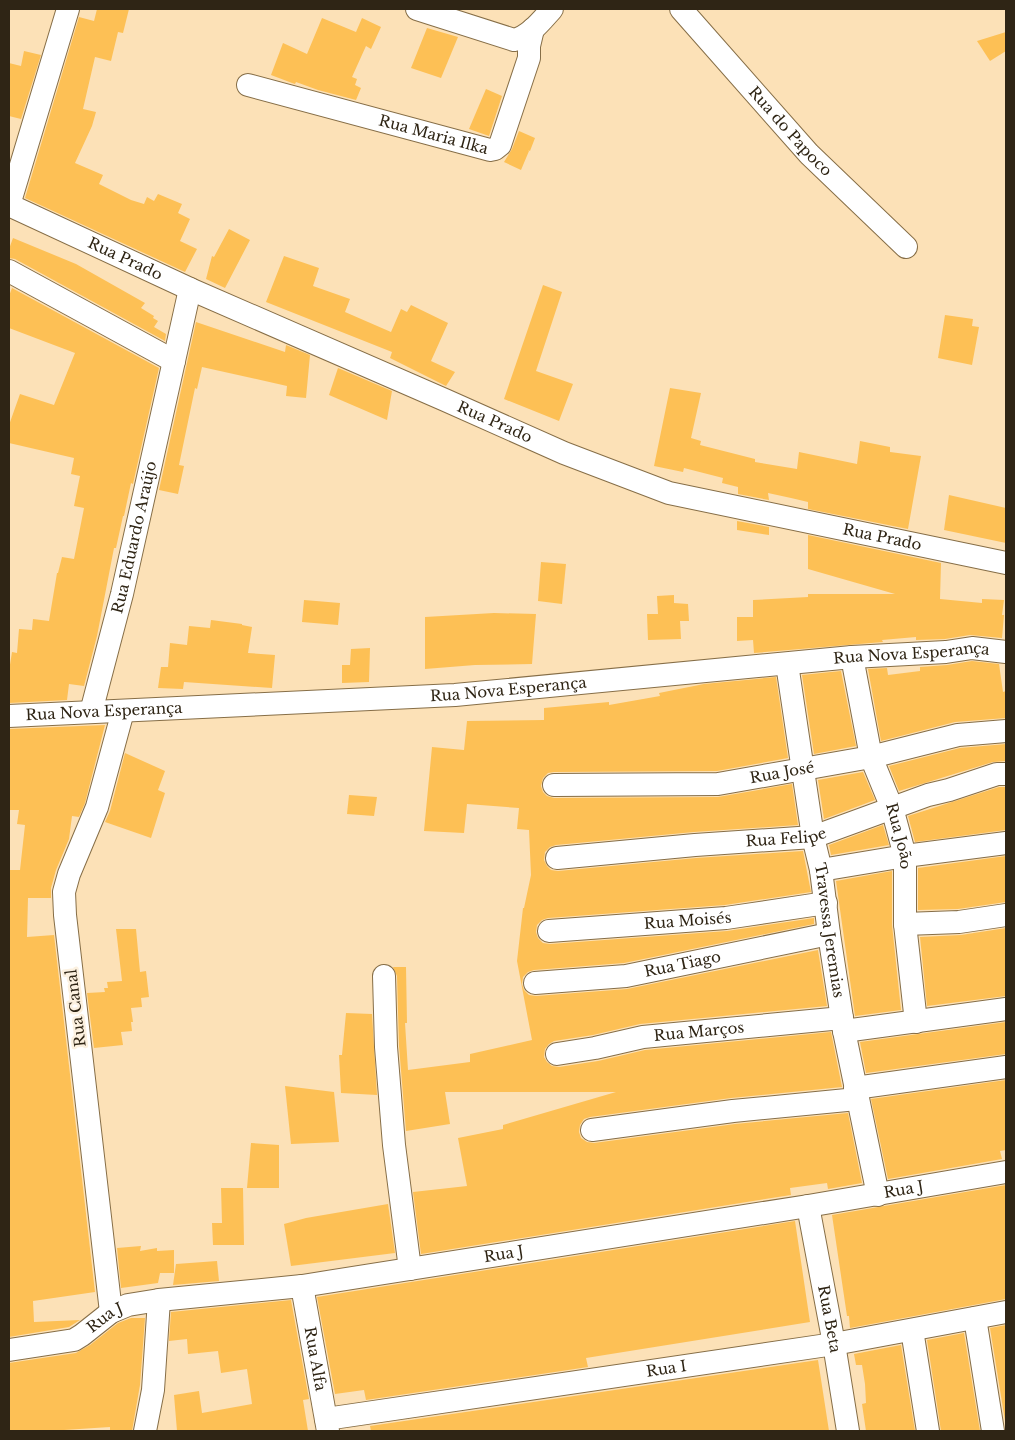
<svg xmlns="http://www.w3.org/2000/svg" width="1015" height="1440" font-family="'Libre Baskerville',serif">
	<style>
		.building { fill: #fdc055 }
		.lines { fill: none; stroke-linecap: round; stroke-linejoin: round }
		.minor-casing { stroke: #866e47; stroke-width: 24 }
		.minor { stroke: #fff; stroke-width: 22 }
		.labels { text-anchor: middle; stroke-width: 5; stroke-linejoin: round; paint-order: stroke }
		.street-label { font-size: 15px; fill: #2f2515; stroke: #fcf1e0 }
	</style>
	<rect width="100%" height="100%" fill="#fce1b7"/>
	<g class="building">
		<path d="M97,9H129L123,33L118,32L111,61L95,57L83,109L96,112L92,126L75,163L103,175L99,184L131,200L144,204L147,197L154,201L158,194L182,204L178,213L190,219L180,241L197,249L185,272L25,198L79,17L94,21Z"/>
		<path d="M322,18L356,32L362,18L381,27L371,49L366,46L352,77L357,79L355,85L361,88L356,100L318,90L296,82L295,84L292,83L271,75L283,43L307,54Z"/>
		<path d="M427,28L458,37L441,78L411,68Z"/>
		<path d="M1006,32V51L990,61L977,41Z"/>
		<path d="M24,51L41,55L21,119L9,116V63L21,66Z"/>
		<path d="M486,89L502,96L489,136L469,129Z"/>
		<path d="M519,131L535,138L530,151L528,150L529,151L521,170L504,162L512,149Z"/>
		<path d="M229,229L250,240L225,288L206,279L212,256L214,257Z"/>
		<path d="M13,238L76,264L145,303L141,308L154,316L153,318L158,321L154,327L166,334L165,341L15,259L9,258V249Z"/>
		<path d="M284,256L319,268L313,286L350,299L345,312L391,332L401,309L407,312L411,305L448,323L431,361L455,372L446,386L390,358L392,352L266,302Z"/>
		<path d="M543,285L562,292L536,371L573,384L559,421L504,399Z"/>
		<path d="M12,288L159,368L133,484L131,483L124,516H123L116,548H114L97,636L84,686L69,684L67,700L9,703V671L12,652L17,653L19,629L32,630L33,619L49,621L57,573H58L62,557L74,559L84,508L74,506L80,476L71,474L74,458L9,443V425L20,394L54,405L75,353L9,328V296Z"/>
		<path d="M945,315L973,319L972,326L979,327L972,365L938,358Z"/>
		<path d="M196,322L285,352L286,345L310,355L306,398L286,396L287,386L202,367L197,389L195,388L179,465L184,466L178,494L159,490Z"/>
		<path d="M338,368L392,391L387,420L329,395Z"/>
		<path d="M670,388L701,393L691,438L701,441L700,445L755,459V462L797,469L799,452L857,464L860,441L890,447V452L921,456L908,529L808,509V502L791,498L768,493L769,500L738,494V487L722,483L723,478L684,468L683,472L654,466Z"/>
		<path d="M949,495L1006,508V543L944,530Z"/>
		<path d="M737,521L769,527V535L737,530Z"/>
		<path d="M808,535L941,563L940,599L982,603V599L1004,600L1002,615H1004L1002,638L970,635L945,639L916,640V637L882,640L883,642L754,653L753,640L737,641V617H753V600L808,597V594H895L808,569Z"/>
		<path d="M541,562L566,564L562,604L538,601Z"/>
		<path d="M674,595V603L688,604L689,621H680L681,639L648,640L647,614H658L657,596Z"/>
		<path d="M304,600L340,603L338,625L302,622Z"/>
		<path d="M494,613L536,614L532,664L475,665L425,669V617Z"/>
		<path d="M211,620L242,624V625L252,627L248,653L275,655L272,688L184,682L183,689L158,688L161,667H168L170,643L187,645L189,626L210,628Z"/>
		<path d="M370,648L369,682L342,683V665H350L351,649Z"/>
		<path d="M972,661L999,664L1003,692L1006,691V718L955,722L881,741L868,669L887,668L888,675L920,671V667L947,665Z"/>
		<path d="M841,671L856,746L814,754L802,675Z"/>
		<path d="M776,677L788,758L717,771L554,772L548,773L543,778L541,786L543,792L547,796L554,798L718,797L792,784L798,825L694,832L556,845L550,847L545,852L544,860L547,866L551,870L558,871L696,858L803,851L811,892L725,905L548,918L542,920L537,925L536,932L538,938L543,943L550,944L727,931L814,918V924L624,963L534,970L528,972L523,977L522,984L524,990L529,995L536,996L627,989L818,950L827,1006L640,1024L593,1035L554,1041L549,1044L545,1049L544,1057L547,1062L552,1066L559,1067L598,1061L645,1050L831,1032L842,1087L731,1098L590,1117L584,1119L580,1125L579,1132L581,1138L587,1142L594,1143L735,1124L848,1113L862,1183L828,1189L827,1183L790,1188L791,1195L421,1254L413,1192L467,1186L458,1138L503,1129V1125L616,1092H445L450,1124L406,1131L399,1046L397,976L393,967H406L407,1023H405L408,1070L470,1062V1054L532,1040L517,961L523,908H524L531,875L529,830L517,829L519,808L467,804L464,833L424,831L432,747L464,750L467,721L544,720V708L609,702V705L660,696L659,693L704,684Z"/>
		<path d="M105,725L85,803L79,817L72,816L69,839L56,870L51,888V898H28L27,937L54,935L95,1292L33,1301L34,1322L80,1320L69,1327L9,1337V870H20L25,825L17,824L19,810H9V729Z"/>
		<path d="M1006,744V761L993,762L899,791L889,766L960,748Z"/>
		<path d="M125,753L165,771L158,790L165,793L151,838L105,822L110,811Z"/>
		<path d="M863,772L875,800L824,819L818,780Z"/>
		<path d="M999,787H1006V830L915,842L908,816Z"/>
		<path d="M349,795L377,797L374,816L347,814Z"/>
		<path d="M883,825L889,845L831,855L829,845Z"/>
		<path d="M1006,856V902L958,909L918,910V868Z"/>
		<path d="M892,871V925L901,1010L855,1016L836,881Z"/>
		<path d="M1006,928V996L927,1006L920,937L961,935Z"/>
		<path d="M116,929H136L140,972L146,971L149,997L141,998L142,1007L131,1008L133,1022H131L132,1031L121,1032L123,1045L94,1048L87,993L105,992L104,988H108L107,982L122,981Z"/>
		<path d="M346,1013L372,1014L377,1095L341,1093L339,1055H342Z"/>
		<path d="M1006,1022V1054L866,1073L860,1042Z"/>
		<path d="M1006,1080V1150L1000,1151L1002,1159L888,1179L871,1099Z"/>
		<path d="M285,1086L334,1092L339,1142L291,1144Z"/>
		<path d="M251,1143L279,1145V1188H247Z"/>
		<path d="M1006,1185V1299L850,1328L849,1316H847L832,1215Z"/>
		<path d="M221,1188H243L244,1245H213L212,1223H222Z"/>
		<path d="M388,1204L395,1253L291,1266L284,1224L306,1218Z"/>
		<path d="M795,1221L810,1322L586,1358L588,1367L366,1400L364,1390L335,1394L317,1297Z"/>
		<path d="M141,1246L140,1251L157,1248V1251L174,1250V1273H160L158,1283L121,1288L117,1248Z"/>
		<path d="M217,1261L219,1281L173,1285L176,1264Z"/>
		<path d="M291,1300L309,1399L303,1400L308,1431H177L174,1395L199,1391L202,1413L252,1404L247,1369L221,1373L218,1351L188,1354L187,1339L169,1341L171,1312Z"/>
		<path d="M131,1318H145L140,1385L132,1431H110V1427L64,1430V1431H9V1363L76,1353L90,1345L118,1323Z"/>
		<path d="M1006,1325V1427L990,1328Z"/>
		<path d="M964,1333L980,1431H941L927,1340Z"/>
		<path d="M901,1345L915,1431H866L862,1404L866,1403L865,1384L862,1365H856L854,1354Z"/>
		<path d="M818,1360L829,1431H659V1430L646,1431H371L370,1426Z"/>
	</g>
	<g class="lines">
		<g class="minor-casing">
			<g id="minor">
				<path d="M417,9L514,40C530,36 542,20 552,9"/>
				<path id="s1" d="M681,9L809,154L906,247"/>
				<path id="s2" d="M248,85L490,150L495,149L500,145L529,58V46L533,29"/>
				<path id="s3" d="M9,205L190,289L445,400L564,453L669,493L1006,563"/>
				<path d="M9,205L68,9"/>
				<path d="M9,271L174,361"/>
				<path id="s4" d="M852,657L871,757L892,808L905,856V924L916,1022"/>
				<path id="s5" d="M787,664L813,837L821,870L829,934L844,1031L878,1195"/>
				<path id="s6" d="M91,712L122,594L190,289"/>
				<path id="s7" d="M9,716L455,695L852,657L946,652L972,648L1006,652"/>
				<path id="s8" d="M554,785L718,784L871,757L958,735L1006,731"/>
				<path id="s9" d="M557,858L695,845L813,837L928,795L949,790L997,774H1006"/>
				<path d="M821,870L905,856L1006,843"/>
				<path d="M905,924L959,922L1006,915"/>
				<path id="s10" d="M549,931L726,918L826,903"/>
				<path d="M384,976L386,1047L394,1145L410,1269"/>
				<path id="s11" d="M535,983L626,976L829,934"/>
				<path d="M844,1031L1006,1009"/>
				<path id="s12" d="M557,1054L595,1048L643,1037L842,1018"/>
				<path d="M855,1088L1006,1067"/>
				<path d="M592,1130L733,1111L857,1099"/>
				<path id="s13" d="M808,1206L834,1344L848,1431"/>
				<path id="s14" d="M302,1286L328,1431"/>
				<path d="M111,1312L65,915L64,892L69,874L97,807L123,711"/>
				<path d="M975,1318L993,1431"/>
				<path d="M912,1330L928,1431"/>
				<path id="s15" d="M9,1350L74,1340L82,1335L111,1312L128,1305L159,1300L302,1286L808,1206L1006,1172"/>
				<path id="s16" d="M326,1419L834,1344L1006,1312"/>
				<path d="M145,1431L153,1390L159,1300"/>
			</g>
		</g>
		<use href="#minor" class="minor"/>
	</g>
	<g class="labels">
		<g class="street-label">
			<text dy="5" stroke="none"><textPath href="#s1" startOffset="164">Rua do Papoco</textPath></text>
			<text dy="5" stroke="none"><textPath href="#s2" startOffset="192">Rua Maria Ilka</textPath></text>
			<text dy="5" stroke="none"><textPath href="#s3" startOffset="128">Rua Prado</textPath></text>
			<text dy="5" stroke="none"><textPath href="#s3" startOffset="532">Rua Prado</textPath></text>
			<text dy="5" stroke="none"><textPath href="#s6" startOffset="180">Rua Eduardo Araújo</textPath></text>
			<text dy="5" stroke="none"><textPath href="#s3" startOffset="938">Rua Prado</textPath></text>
			<text dy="5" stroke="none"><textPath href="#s7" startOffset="905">Rua Nova Esperança</textPath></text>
			<text dy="5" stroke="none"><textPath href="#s7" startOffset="500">Rua Nova Esperança</textPath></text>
			<text dy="5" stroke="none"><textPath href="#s7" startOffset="95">Rua Nova Esperança</textPath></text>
			<text dy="5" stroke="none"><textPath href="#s8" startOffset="229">Rua José</textPath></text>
			<text dy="5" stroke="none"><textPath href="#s9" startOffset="230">Rua Felipe</textPath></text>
			<text dy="5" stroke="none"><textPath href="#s4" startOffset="186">Rua João</textPath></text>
			<text dy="5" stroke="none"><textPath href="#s10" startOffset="139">Rua Moisés</textPath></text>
			<text dy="5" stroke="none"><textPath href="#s5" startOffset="270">Travessa Jeremias</textPath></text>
			<text dy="5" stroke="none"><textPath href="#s11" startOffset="149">Rua Tiago</textPath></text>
			<text transform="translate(76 1008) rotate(-97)" y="5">Rua Canal</text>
			<text dy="5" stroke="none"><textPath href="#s12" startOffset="144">Rua Marços</textPath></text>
			<text dy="5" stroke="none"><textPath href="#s15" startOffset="915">Rua J</textPath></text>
			<text dy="5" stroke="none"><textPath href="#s15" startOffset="510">Rua J</textPath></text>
			<text dy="5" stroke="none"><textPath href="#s13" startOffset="115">Rua Beta</textPath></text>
			<text dy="5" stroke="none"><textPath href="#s15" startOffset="104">Rua J</textPath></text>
			<text dy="5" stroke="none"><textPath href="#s14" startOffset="74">Rua Alfa</textPath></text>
			<text dy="5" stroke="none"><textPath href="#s16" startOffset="344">Rua I</textPath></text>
		</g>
	</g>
	<rect width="1015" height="1440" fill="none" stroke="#2f2515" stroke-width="20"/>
</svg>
